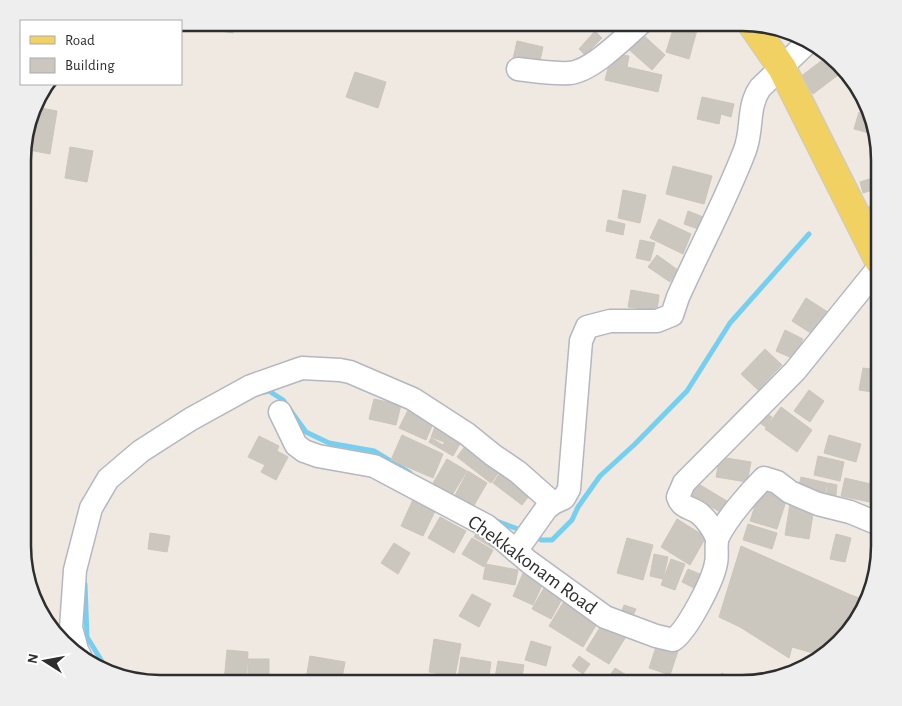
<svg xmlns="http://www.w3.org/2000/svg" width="902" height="706" font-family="'Alegreya Sans',sans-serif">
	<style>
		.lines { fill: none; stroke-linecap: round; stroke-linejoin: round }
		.stream { stroke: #75cff0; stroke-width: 5 }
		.building { fill: #cbc7bf; stroke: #cbc5ba }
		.minor-casing { stroke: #b4b7c1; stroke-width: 25 }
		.major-casing { stroke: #c9c9c9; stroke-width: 30 }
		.minor { stroke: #fff; stroke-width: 22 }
		.major { stroke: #f2d163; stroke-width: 28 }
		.labels { text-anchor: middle; stroke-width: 4; stroke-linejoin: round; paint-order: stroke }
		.street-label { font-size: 20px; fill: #2e2e2e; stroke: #fff }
		.rim { fill: none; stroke: #2e2e2e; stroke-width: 2.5 }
	</style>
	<rect width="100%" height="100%" fill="#efe9e1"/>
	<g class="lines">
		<g class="stream">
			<path d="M264,392L269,391L283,400L306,432L329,443L374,451L410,473"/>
			<path d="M494,520L523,531"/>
			<path d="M533,535L541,540H552L572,520L578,507L600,476L635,444L687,391L730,323L809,234"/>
			<path d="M85,584L87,637L109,673"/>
		</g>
	</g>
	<g class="building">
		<path d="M197,23H234L233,33L196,27Z"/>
		<path d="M444,23H468L466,30Z"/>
		<path d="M675,23L697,30L689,59L666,52Z"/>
		<path d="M595,31L602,38L585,55L579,49Z"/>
		<path d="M640,32L665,55L652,70L626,47Z"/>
		<path d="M517,41L543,47L539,65L513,59Z"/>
		<path d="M612,53L629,56L627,67L662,75L658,92L605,80Z"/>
		<path d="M829,55L842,72L813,94L800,77Z"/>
		<path d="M355,72L386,82L378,108L346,97Z"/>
		<path d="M702,97L734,104L731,117L721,114L719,124L697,119Z"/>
		<path d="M35,107L57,111L50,154L24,149V142Z"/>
		<path d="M859,112L869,115L873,134L854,129Z"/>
		<path d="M70,147L93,151L87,182L65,178Z"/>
		<path d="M673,166L712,176L704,204L666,194Z"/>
		<path d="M879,176V188L863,193L860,182Z"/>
		<path d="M623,190L646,195L640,223L618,218Z"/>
		<path d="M879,200V234L863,211Z"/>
		<path d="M688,211L706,218L701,230L684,224Z"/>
		<path d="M659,219L691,234L683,254L650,238Z"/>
		<path d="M608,220L625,224L623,235L606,231Z"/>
		<path d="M640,240L655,243L650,261L636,258Z"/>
		<path d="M657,255L678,270L670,282L648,267Z"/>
		<path d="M631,290L659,295L657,311L628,307Z"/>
		<path d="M806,298L834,316L820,339L792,321Z"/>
		<path d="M785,330L803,339L794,359L776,351Z"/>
		<path d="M765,349L782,365L758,390L741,374Z"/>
		<path d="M879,367V393L859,390L863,368L879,370Z"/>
		<path d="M809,390L824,401L810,422L794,411Z"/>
		<path d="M374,399L401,405L396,425L369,419Z"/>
		<path d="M781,407L812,430L797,452L765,429Z"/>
		<path d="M409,408L435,419L426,440L399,428Z"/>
		<path d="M764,412L772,417L766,427L758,422Z"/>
		<path d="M438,420L451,426L444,442L431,437Z"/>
		<path d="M452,428L465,435L453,456L429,442L431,438L443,445Z"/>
		<path d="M402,435L443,454L433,478L391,460Z"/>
		<path d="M829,435L861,444L856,462L824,453Z"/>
		<path d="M259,436L279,446L277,451L288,457L276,480L261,472L265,465L248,457Z"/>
		<path d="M471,438L505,464L491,483L457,457Z"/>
		<path d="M873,454L879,455V469L871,468Z"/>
		<path d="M818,456L844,462L840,481L814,475Z"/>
		<path d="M720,457L751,462L747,482L716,477Z"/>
		<path d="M447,459L467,471L452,495L433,483Z"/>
		<path d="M503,469L532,492L522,505L493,483Z"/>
		<path d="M872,470L879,471V484L870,483Z"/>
		<path d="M468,471L487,483L473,507L454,497Z"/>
		<path d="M801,477L827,483L824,497L798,491Z"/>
		<path d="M845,478L879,486V504L841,496Z"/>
		<path d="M692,480L732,504L725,515L685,491Z"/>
		<path d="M828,483L837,485L835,503L825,502Z"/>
		<path d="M761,487L788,495L777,529L750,521Z"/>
		<path d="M415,495L438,505L423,536L401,526Z"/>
		<path d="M790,504L814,508L809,539L785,535Z"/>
		<path d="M440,517L466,531L454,553L428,538Z"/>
		<path d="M677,519L706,537L690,565L661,547Z"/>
		<path d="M748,524L777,533L772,549L743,540Z"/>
		<path d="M478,530L497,542L493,548L474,537Z"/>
		<path d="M150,533L170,536L167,552L148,549Z"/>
		<path d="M836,534L851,538L845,562L830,559Z"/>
		<path d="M472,538L493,550L484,567L462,554Z"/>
		<path d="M627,538L653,545L643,580L617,573Z"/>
		<path d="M394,543L410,553L398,574L381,563Z"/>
		<path d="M741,546L851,595L868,601L845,637L820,655L792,647L789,658L740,627L719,617Z"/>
		<path d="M654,554L668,557L663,579L650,576Z"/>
		<path d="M671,559L685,564L675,590L661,585Z"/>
		<path d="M486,564L518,570L515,585L483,579Z"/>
		<path d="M688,569L707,577L700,591L682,582Z"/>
		<path d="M524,571L544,581L533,605L513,596Z"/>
		<path d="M544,588L562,599L551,619L532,609Z"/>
		<path d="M472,594L491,604L479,627L459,616Z"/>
		<path d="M567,596L601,617L583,647L549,626Z"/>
		<path d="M624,605L636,609L632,618L621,614Z"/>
		<path d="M604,621L627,635L609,664L586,650Z"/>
		<path d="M434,639L461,644L455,676L429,672Z"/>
		<path d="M531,641L551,647L546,666L525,660Z"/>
		<path d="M657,644L678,651L670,675L649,668Z"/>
		<path d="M227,650L248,652L246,683L224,682Z"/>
		<path d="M310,656L345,662L341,683L306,679Z"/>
		<path d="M579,656L590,664L583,674L572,666Z"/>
		<path d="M461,657L491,662L488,683L458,679Z"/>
		<rect x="248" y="659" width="21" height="24"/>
		<path d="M498,661L524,665L521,683H494Z"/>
		<path d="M785,666L798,670L795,673L781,676Z"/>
		<path d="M615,668L639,683H605Z"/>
		<path d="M722,673L736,683H714Z"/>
	</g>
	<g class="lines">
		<g class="minor-casing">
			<g id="minor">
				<path d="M518,69C534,71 552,74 569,73C591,72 624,38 641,23"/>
				<path d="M280,412L296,445L304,451L318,456L374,466L487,526L529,562L605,617L656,636L673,640C687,631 713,581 716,563C718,555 715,544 718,537C727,518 749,493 764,478L777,482L790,492L818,504L850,512L879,524"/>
				<path d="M553,503L564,498L569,489L581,341L587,327L610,321H657L672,315L678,297C700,248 726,200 745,150C753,129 747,107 760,88L808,42"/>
				<path d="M717,538C713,529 708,521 700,514C692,507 682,509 678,497L684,483L795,371L879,267"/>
				<path d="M80,656L77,650L71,628L75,570L91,508L108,479L141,451L191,419L251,386L302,368L340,370L350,372L413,399L467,434L493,455L518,472L553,503L546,509L516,551"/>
			</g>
		</g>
		<g class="major-casing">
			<path id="major" d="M751,23L782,68L879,261"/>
		</g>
		<use href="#minor" class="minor"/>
		<use href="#major" class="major"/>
	</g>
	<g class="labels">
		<g class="street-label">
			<text transform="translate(533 564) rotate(36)" y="7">Chekkakonam Road</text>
		</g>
	</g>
	<path d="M0 0H902V706H0ZM160 31H742A129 129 0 0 1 871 160V546A129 129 0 0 1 742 675H160A129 129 0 0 1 31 546V160A129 129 0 0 1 160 31Z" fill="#eee" fill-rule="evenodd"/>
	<path class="rim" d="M160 31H742A129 129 0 0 1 871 160V546A129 129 0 0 1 742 675H160A129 129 0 0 1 31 546V160A129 129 0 0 1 160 31Z"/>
	<rect x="20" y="20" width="162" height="65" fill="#ffffff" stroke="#ababab"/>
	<rect x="30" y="36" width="25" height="8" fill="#f2d163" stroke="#ababab"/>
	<text x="65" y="45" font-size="15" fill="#2e2e2e">Road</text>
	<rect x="30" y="58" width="25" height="15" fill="#cbc7bf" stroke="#ababab"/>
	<text x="65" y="70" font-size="15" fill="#2e2e2e">Building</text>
	<g transform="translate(45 661) rotate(281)" stroke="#ffffff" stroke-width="4" paint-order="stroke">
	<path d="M0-4L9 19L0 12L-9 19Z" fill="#2e2e2e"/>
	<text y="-8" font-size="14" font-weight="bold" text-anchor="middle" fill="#2e2e2e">N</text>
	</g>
</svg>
